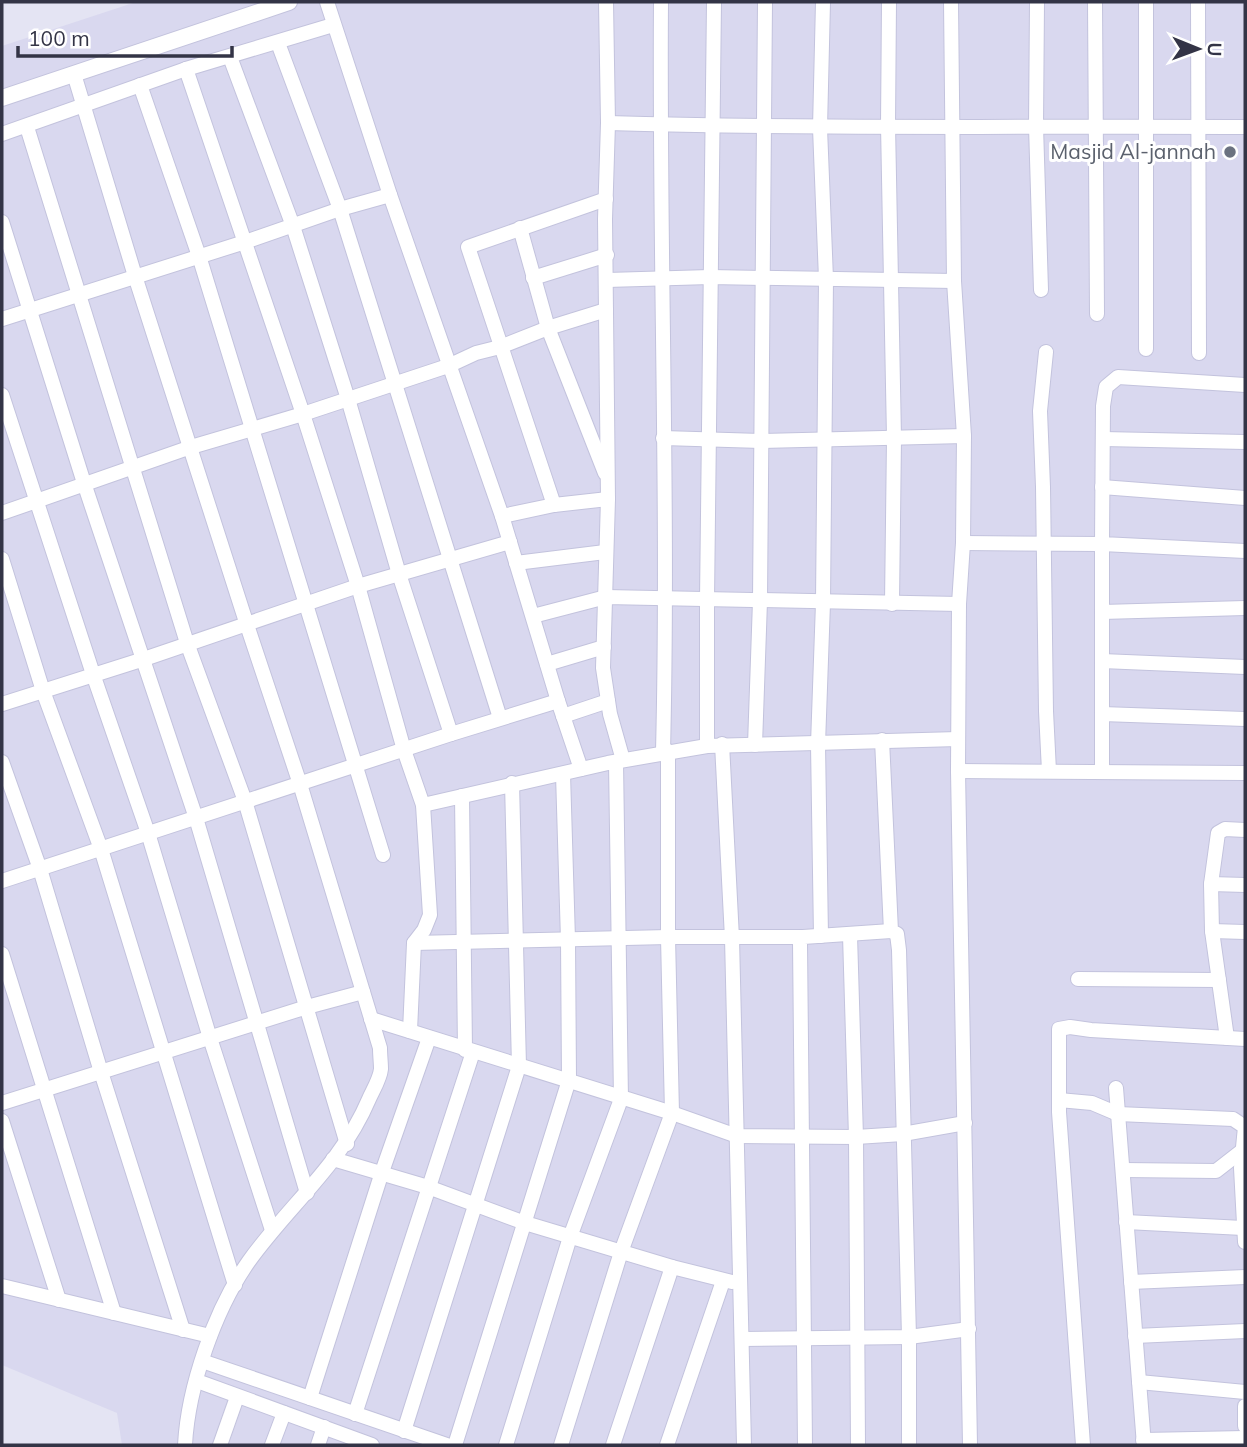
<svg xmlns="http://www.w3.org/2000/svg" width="1247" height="1447" font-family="Mulish,sans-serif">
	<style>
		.residential { fill: #d9d8ef }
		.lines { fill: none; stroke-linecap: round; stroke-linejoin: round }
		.minor-casing { stroke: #c3c3dd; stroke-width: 16 }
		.tertiary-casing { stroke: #c3c3dd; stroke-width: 18 }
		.minor { stroke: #fff; stroke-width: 14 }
		.tertiary { stroke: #fff; stroke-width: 16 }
		.worship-dot { fill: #6b7280; stroke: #fff; stroke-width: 2.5 }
		.labels { text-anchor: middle; stroke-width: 6; stroke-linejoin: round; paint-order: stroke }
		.worship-label { font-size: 21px; fill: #5b616d; stroke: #fff; text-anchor: end }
	</style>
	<rect width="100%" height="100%" fill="#e4e4f3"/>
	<path class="residential" d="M136,2H1245V1445H122L117,1413L2,1365V46Z"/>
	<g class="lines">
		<g class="minor-casing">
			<g id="minor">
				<path d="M327,2L390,195L502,516L558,701L581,769"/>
				<path d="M606,2L608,123L605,219L608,499L603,668L610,714L623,760"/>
				<path d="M661,2C659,252 669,502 663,752"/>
				<path d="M889,2L888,125L894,438L892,604"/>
				<path d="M951,2L954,281L964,436L963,543L959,604L958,771L970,1445"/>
				<path d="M1037,2L1036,126L1041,290"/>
				<path d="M1095,2L1097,314"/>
				<path d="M1146,2V349"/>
				<path d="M1198,2L1199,353"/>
				<path d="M278,43L340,209L500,718"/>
				<path d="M230,57L293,226L348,399L399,574L451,734"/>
				<path d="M186,69L303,414L358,586L404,750L423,805L430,915L424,930L414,943L410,1031"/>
				<path d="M74,74L135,276L247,625L300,784L380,1048C380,1055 381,1063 381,1069C380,1079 373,1090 369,1099C341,1165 290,1204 249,1261C215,1309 188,1387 185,1445"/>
				<path d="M140,85L199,256L383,855"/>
				<path d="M608,123C821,129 1033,126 1245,127"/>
				<path d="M27,127L187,643L245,801L347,1144"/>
				<path d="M2,134L186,69L333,25"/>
				<path d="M2,222L84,483L196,818L307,1193"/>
				<path d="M520,228L548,328L605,473"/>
				<path d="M533,278L607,255"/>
				<path d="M607,280L710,277L954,281"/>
				<path d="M2,319L245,242L340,209L390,195"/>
				<path d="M1046,352L1040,411L1043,487L1046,711L1049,771"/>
				<path d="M1245,385L1118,377L1106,387L1103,406L1102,544L1245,551"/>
				<path d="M2,395L93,674L148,833L210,1038L272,1230"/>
				<path d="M663,438L761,441L964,436"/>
				<path d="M1103,439L1245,442"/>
				<path d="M1102,487L1245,498"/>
				<path d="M554,505L468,247L606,199"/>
				<path d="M2,513L191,447L303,414L448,366L476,353L500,347L548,328L606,310"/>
				<path d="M502,516L554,505L608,499"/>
				<path d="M963,543L1102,544V772"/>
				<path d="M2,559L43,691L101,849L235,1285"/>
				<path d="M516,563L605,552"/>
				<path d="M1102,612L1245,608"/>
				<path d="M533,616L606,597L959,604"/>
				<path d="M1102,661L1245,667"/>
				<path d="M547,664L604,647"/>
				<path d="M2,704L144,659L358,586L510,542"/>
				<path d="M1102,714L1245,719"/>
				<path d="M563,716L608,701"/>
				<path d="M882,740L891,931L897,934L899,950L909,1337V1445"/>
				<path d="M722,744L732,938L744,1445"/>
				<path d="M755,745L760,601L765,2"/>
				<path d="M707,746V600L714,2"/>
				<path d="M2,762L40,869L101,1072L183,1330"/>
				<path d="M958,771L1245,773"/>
				<path d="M462,796L465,1050"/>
				<path d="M423,805L608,763L707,746L958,739"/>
				<path d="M2,881L451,734L558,701"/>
				<path d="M1211,884L1245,885"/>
				<path d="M1212,931L1245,932"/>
				<path d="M850,935L856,1137L858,1445"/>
				<path d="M821,936L818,744L823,603L826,279L820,128L823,2"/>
				<path d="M414,943L668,937H803"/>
				<path d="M2,954L114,1313"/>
				<path d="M1078,979L1219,980"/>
				<path d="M371,1019L672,1113L737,1136L856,1137L903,1134L965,1123"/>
				<path d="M1227,1038L1212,931L1211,884L1218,833L1225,829L1245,830"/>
				<path d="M1116,1088L1144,1445"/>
				<path d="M1059,1100L1092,1103L1118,1114L1233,1119L1245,1127L1241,1168L1245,1242"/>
				<path d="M2,1103L307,1007L363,992"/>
				<path d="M2,1121L59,1300"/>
				<path d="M333,1159L428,1187L525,1223L672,1267L613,1445"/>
				<path d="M1123,1170L1216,1171L1243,1150"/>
				<path d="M1126,1222L1243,1228"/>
				<path d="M672,1267L732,1282"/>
				<path d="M1131,1282L1245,1277"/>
				<path d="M2,1286L210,1336"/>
				<path d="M1135,1336L1245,1331"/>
				<path d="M742,1339L909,1337L969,1329"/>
				<path d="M202,1361L447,1445"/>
				<path d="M197,1381L372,1445"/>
				<path d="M1139,1382L1245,1392"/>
				<path d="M310,1398L382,1172L429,1038"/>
				<path d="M1245,1406V1426"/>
				<path d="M355,1414L473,1052"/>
				<path d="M404,1431L519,1066L512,783"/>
				<path d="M1143,1440L1245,1438"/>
				<path d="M220,1445L237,1397"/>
				<path d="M272,1445L284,1413"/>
				<path d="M318,1445L324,1427"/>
				<path d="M455,1445L569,1080L568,940L563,774"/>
				<path d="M506,1445L570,1237L621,1099L616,762"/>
				<path d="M561,1445L621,1252L672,1113L668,937V751"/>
				<path d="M667,1445L723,1281"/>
				<path d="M805,1445L800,942L803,937L891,931"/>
				<path d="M1083,1445L1059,1112V1029L1070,1027L1091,1030L1245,1039"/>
			</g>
		</g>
		<g class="tertiary-casing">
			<path id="tertiary" d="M2,98L289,2"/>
		</g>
		<use href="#minor" class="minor"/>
		<use href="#tertiary" class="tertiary"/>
	</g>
	<circle class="worship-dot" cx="1230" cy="152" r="7"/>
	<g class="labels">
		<g class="worship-label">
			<text x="1216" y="159">Masjid Al-jannah</text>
		</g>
	</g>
	<rect width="1247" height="1447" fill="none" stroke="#333446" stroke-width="7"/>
	<g transform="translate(1198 49) rotate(91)" stroke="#ffffff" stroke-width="5" paint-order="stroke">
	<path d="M0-5L12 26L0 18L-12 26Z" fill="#333446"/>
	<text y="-10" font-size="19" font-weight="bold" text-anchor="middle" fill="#333446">U</text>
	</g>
	<path d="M18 46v10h214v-10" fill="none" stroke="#333446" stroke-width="3.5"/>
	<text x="28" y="46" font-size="21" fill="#333446" stroke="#ffffff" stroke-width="5" paint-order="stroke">100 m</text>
</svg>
